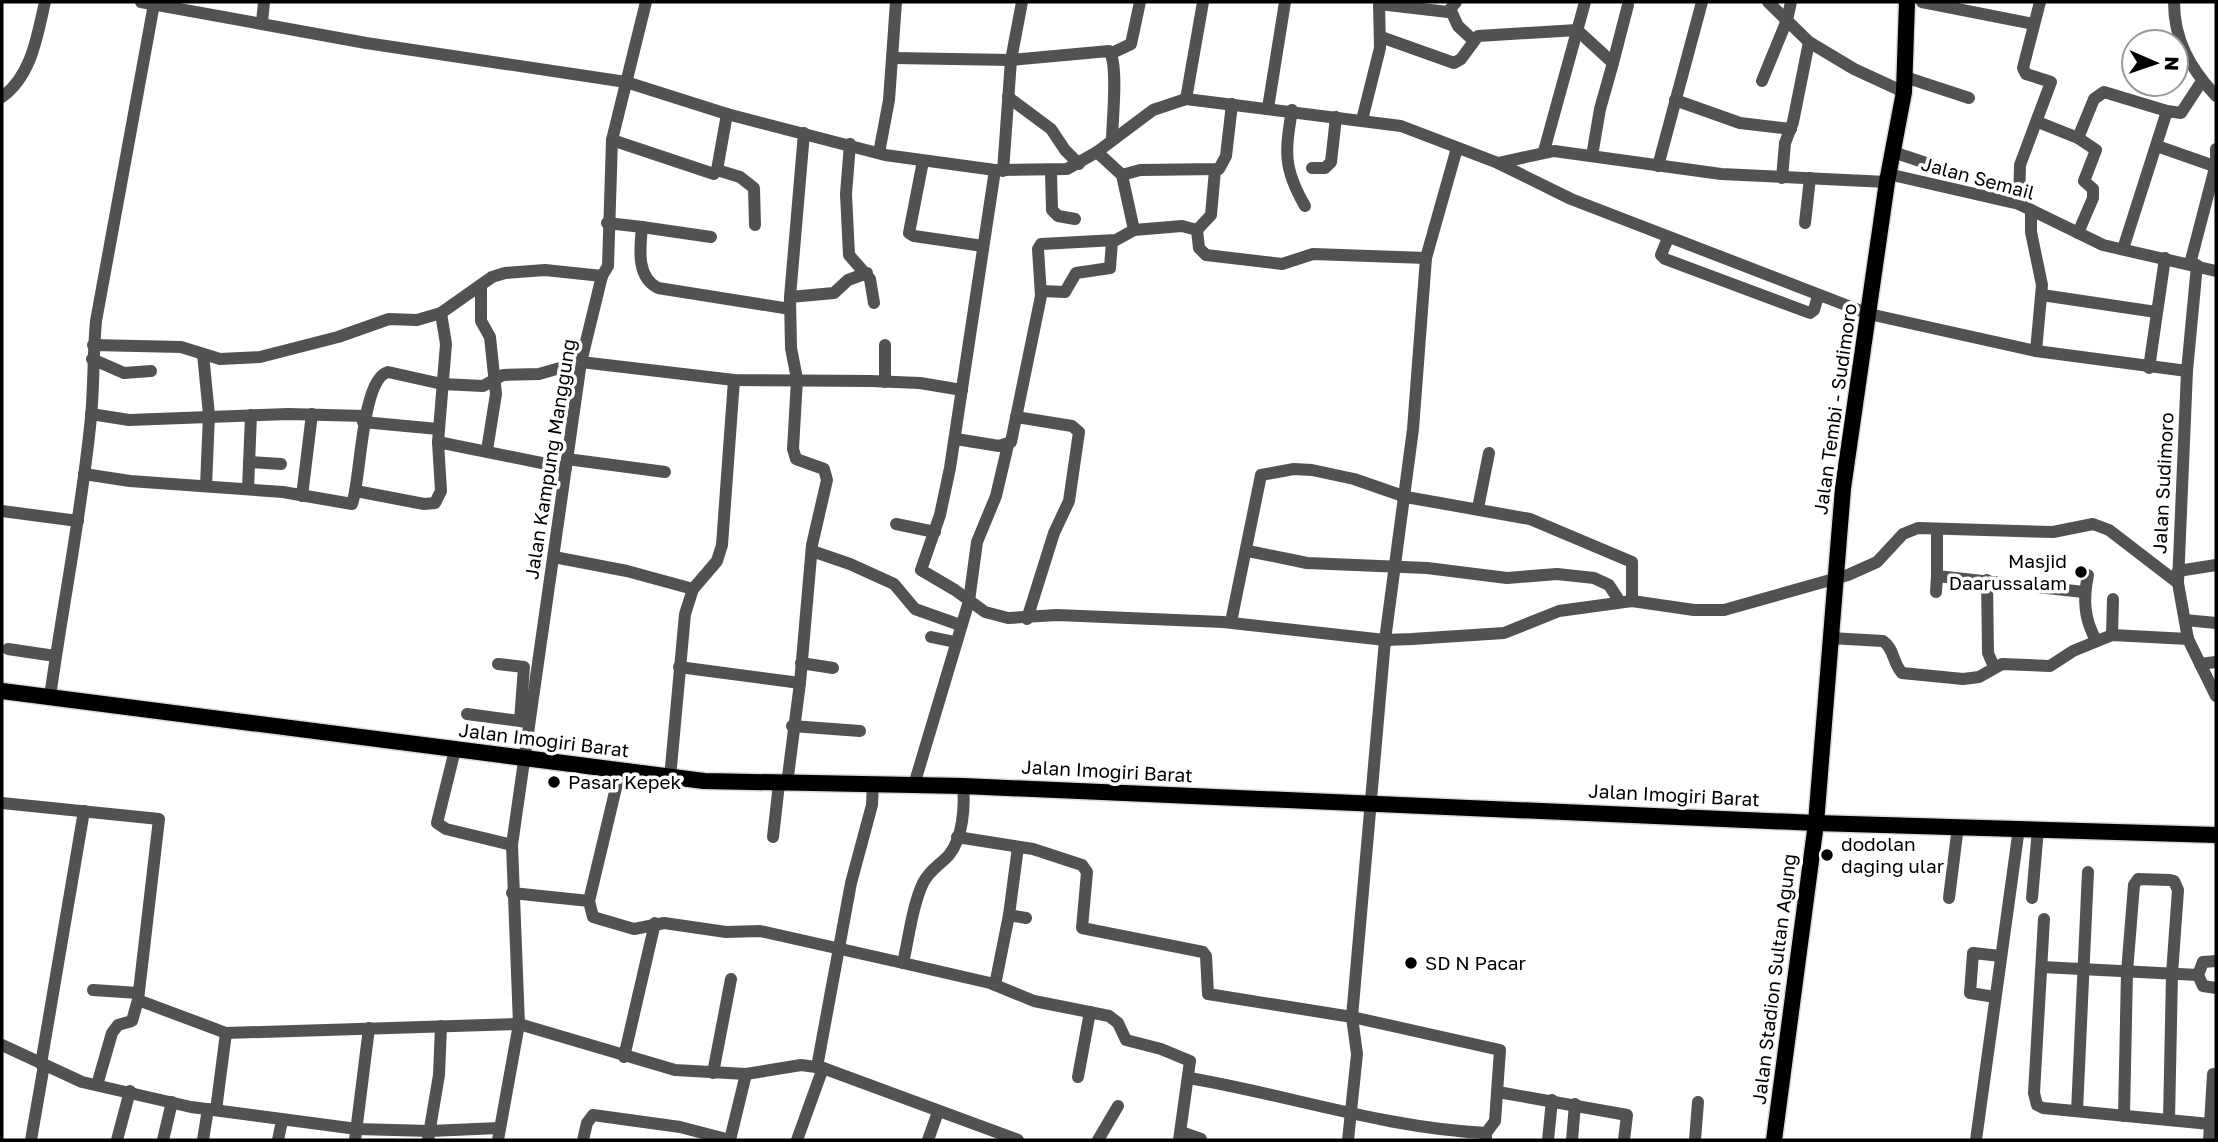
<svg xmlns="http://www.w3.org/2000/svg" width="2218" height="1142" font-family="'Golos Text',sans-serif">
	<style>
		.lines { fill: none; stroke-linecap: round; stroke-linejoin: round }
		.major-casing { stroke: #dbdbdb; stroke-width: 19 }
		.minor { stroke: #525252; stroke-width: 12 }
		.major { stroke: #000; stroke-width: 16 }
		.poi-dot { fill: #000; stroke: #fff; stroke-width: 2.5 }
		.labels { text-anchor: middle; stroke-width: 7; stroke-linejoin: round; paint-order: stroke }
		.street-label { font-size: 19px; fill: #000; stroke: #fff }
		.poi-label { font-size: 19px; fill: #000; stroke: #fff; text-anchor: start }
	</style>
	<rect width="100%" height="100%" fill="#fff"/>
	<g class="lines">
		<g class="major-casing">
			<g id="major">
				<path d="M2,691L704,781L963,786L1816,823L2216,835"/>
				<path d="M1774,1140L1816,823L1843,488L1887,182L1904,92L1907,2"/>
			</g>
		</g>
		<g class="minor">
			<path d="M141,2L366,43L626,82L727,114L885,155L995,170L1067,169L1097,152L1153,110L1186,99L1401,126L1498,163L1554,151L1721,174L1887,182"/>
			<path d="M1768,2L1809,42L1854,69L1904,92"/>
			<path d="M1922,2L2034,24"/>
			<path d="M2174,2C2174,40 2190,68 2216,96"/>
			<path d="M1379,4L1448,12L1456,2"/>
			<path d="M1451,11L1458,26L1473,40"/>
			<path d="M262,22L264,2"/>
			<path d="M1381,37L1454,63L1461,59L1478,36L1577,30L1613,63L1600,109L1592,156"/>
			<path d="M1112,53L1131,44L1140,2"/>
			<path d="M894,58L1011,60L1109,51C1119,64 1112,122 1112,140"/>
			<path d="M1613,63L1628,5"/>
			<path d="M1905,77L1969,98"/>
			<path d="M1762,81L1787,20L1791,2"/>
			<path d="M2,97C32,75 37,36 45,2"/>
			<path d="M1008,97L1051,129L1065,150L1079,164"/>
			<path d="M1186,99L1203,2"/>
			<path d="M1675,100L1740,123L1791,129"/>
			<path d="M1268,108L1285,2"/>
			<path d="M1292,110C1285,152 1283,168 1305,206"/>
			<path d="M2167,111L2181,113L2202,81"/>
			<path d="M1362,120L1380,48L1379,2"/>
			<path d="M2038,122L2078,138L2094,99L2104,92L2167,111L2123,249"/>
			<path d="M2078,138L2096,150L2084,181L2093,189V198L2078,233"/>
			<path d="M612,140L714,174L717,170L727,114"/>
			<path d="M850,144L846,194L849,255L870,279L874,303"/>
			<path d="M2157,146L2214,166"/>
			<path d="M2216,149V161"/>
			<path d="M1544,151L1585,2"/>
			<path d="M1097,152L1122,175L1134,230"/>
			<path d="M1893,152L1929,164"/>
			<path d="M879,153L889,100L896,2"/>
			<path d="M923,161L909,233L914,236L983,246"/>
			<path d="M1498,163L1571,199L1869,314L2036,351L2187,371"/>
			<path d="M1658,166L1702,2"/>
			<path d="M1312,168H1325L1331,162L1336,117"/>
			<path d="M717,170L740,177L754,188L755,225"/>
			<path d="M995,170L950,468L940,515L921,570L955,590L985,612L1008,618L1057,615L1223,622L1385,640L1412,639L1504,633L1559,611L1632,601L1694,610H1724L1848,575L1877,562L1903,534L1918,528L2053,532L2093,524L2109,530L2178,583"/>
			<path d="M1003,171L1011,60L1022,2"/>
			<path d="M1051,172L1052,210L1058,216L1075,219"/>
			<path d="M1888,174L2019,204L2103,245L2216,271"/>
			<path d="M1122,175L1140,170L1219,169L1226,156L1232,104"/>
			<path d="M1782,178L1785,143L1793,122L1809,42"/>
			<path d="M2019,204L2020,165L2051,82L2026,74L2023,68L2040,2"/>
			<path d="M2031,210V232L2042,285L2036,351"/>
			<path d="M607,223L642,227C640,248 636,277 658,288L790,309"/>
			<path d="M1805,223L1810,178"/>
			<path d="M642,227L711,237"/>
			<path d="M1197,230L1211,215L1215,170"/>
			<path d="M1668,238L1661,255L1665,259L1810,313L1814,310L1818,296"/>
			<path d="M2190,264L2216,164"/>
			<path d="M2197,265L2187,371L2178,583L2188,639L2216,696"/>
			<path d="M481,285V321L490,337L496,394L487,450"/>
			<path d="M1041,291L1065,292L1076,273L1110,268L1112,241"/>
			<path d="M2042,295L2156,312"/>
			<path d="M790,297L834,293L848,280L867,273"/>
			<path d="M93,345L181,347L220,359L260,357L338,337L389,319L417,320L441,313L492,277L505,273L545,270L602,276"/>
			<path d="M885,345V382"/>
			<path d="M203,354L209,415L206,486"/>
			<path d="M92,359L124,373L151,371"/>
			<path d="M2149,368L2165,258"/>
			<path d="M91,414L129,420L288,414L365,416"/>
			<path d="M1016,417L1072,426L1079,432L1069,501L1054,533L1027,619"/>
			<path d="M363,422L438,429"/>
			<path d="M956,439L999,446L1011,442L1041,296L1038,249L1041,244L1116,240L1134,230L1182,226L1197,230L1199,248L1206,255L1282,264L1313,254L1426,258"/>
			<path d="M438,442L446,344L441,313"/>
			<path d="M567,459L665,472"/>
			<path d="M249,462L281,464"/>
			<path d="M84,474L130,481L283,492L352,504C361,480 361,379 388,372L442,384L483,386L503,375L539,374L581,362L734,380L871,381L920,383L962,390"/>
			<path d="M248,489L251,415"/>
			<path d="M356,491L424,504L435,503L441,491L438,442L566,468"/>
			<path d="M302,496L312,414"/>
			<path d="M1478,508L1489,453"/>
			<path d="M2,511L78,521"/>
			<path d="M896,524L935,532"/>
			<path d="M1937,529V576L2084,592"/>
			<path d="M812,551L850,564L894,584L915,609L960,625"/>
			<path d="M1248,551L1307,563L1427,568L1507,578L1557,574L1594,578L1609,585L1620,602"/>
			<path d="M554,557L627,571L693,589"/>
			<path d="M2178,571L2216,565"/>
			<path d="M2088,575C2083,599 2084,619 2096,640"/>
			<path d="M1987,580L1988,653L1994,667"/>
			<path d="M1936,592L1937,576"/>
			<path d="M2185,620L2216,623"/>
			<path d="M1231,622L1261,475L1294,469L1312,470L1354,479L1406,497L1530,519L1632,562V601"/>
			<path d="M2112,635L2113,599"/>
			<path d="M931,637L955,642"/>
			<path d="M1830,638L1883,641C1894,648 1893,664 1902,673L1963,679L1979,677L2002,664L2050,666L2073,651L2112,635L2188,639"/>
			<path d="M8,649L55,656"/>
			<path d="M801,663L833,668"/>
			<path d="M498,664L524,667L520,721"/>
			<path d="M2200,664L2216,662"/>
			<path d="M679,667L800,683"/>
			<path d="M50,697C63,603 82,511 91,417C94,385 93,353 96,321L154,4"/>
			<path d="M467,714L527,722"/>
			<path d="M792,726L860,731"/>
			<path d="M455,750L437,823L446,829L512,845"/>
			<path d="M620,771L589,901L593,917L634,929L664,923L726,932L760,931L903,963"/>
			<path d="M670,778L685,614L693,589L717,561L722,545L734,380"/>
			<path d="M787,784L800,683L812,545L827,480L824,469L796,459L793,449L797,379L791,348L790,297L804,133"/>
			<path d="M914,785L969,601L977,542L996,496L1008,445"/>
			<path d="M963,786C965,806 963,838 949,855C940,865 930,869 923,883C912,907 909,937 903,963L990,983L1034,1001L1109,1016L1118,1023L1126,1040L1161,1049L1190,1061L1179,1140"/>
			<path d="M2,803L159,819L138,1000L226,1033L519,1024L675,1070L746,1074L801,1065L823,1068L1018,1140"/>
			<path d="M773,837L779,784"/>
			<path d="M957,837L1033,849L1082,865L1087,872L1082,928L1203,952L1206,956L1208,994L1352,1017L1500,1050L1495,1121L1486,1133V1140"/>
			<path d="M1018,847L1009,915L1026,918"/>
			<path d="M512,893L589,901"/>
			<path d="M1949,898L1958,826"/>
			<path d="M2032,898L2038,829"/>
			<path d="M2044,919L2034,1093L2037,1105L2043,1108L2210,1124"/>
			<path d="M2216,961L2203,962L2198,975L2203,986L2216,988"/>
			<path d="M2042,967L2198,975"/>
			<path d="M995,985L1009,915"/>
			<path d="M93,990L138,993"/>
			<path d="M1995,997L1970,993L1973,953L2001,956"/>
			<path d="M2,1045L82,1082L191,1107L357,1129L430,1131L499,1128"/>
			<path d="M624,1057L655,923"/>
			<path d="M41,1064L84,811"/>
			<path d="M817,1067L851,883L872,805L873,783"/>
			<path d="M713,1073L731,979"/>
			<path d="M1078,1077L1090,1012"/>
			<path d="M1189,1078C1289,1095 1384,1128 1486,1133"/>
			<path d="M97,1085L112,1033L118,1025L132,1021L138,1000"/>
			<path d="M1498,1092L1627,1115L1624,1140"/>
			<path d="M216,1110L226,1033"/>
			<path d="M2077,1111L2088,872"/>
			<path d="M2124,1116L2127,972L2134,885L2138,879L2170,880L2174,881L2178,890L2172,974L2169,1120"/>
			<path d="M1181,1132L1201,1139"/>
			<path d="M31,1140L44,1065"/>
			<path d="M117,1140L130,1091"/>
			<path d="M163,1140L172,1102"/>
			<path d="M203,1140L208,1109"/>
			<path d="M278,1140L282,1121"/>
			<path d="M355,1140L369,1028"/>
			<path d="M428,1140L439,1075L441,1026"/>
			<path d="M498,1140L519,1024L512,845L581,362L602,276L608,266L612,140L646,2"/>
			<path d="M583,1140L587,1123L593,1115L680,1127L730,1140"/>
			<path d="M730,1140L746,1074"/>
			<path d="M797,1140L823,1068"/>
			<path d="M928,1140L938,1112"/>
			<path d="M1098,1140L1118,1106"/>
			<path d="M1348,1140L1357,1054L1352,1017L1385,640L1413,429L1426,258L1457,148"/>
			<path d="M1548,1140L1552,1100"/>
			<path d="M1572,1140L1575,1104"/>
			<path d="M1695,1140L1698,1102"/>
			<path d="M1976,1140L2019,828"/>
			<path d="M2209,1140L2213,1074"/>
		</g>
		<use href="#major" class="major"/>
	</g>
	<g class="poi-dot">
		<circle cx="2081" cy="572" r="7"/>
		<circle cx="554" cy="782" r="7"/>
		<circle cx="1827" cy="855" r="7"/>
		<circle cx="1411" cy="963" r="7"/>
	</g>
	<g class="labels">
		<g class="street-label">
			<text transform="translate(1978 178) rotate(15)" y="7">Jalan Semail</text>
			<text transform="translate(1835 409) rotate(-82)" y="7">Jalan Tembi - Sudimoro</text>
			<text transform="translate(550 459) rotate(-81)" y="7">Jalan Kampung Manggung</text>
			<text transform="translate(2163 483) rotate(-87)" y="7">Jalan Sudimoro</text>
			<text transform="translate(544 740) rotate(7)" y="7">Jalan Imogiri Barat</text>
			<text transform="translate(1107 771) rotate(3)" y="7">Jalan Imogiri Barat</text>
			<text transform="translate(1674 795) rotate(3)" y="7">Jalan Imogiri Barat</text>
			<text transform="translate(1774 979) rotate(-83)" y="7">Jalan Stadion Sultan Agung</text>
		</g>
		<g class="poi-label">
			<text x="2067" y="568" text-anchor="end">Masjid<tspan x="2067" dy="22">Daarussalam</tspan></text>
			<text x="568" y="789">Pasar Kepek</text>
			<text x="1841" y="851">dodolan<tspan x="1841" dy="22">daging ular</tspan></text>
			<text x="1425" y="970">SD N Pacar</text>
		</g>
	</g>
	<rect width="2218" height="1142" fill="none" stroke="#000000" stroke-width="7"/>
	<g transform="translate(2155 63) rotate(92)"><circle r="33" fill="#ffffff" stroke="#999999" stroke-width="2"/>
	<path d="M0-5L12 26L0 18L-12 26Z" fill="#000000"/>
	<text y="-10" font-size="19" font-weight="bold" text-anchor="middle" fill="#000000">N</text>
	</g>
</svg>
